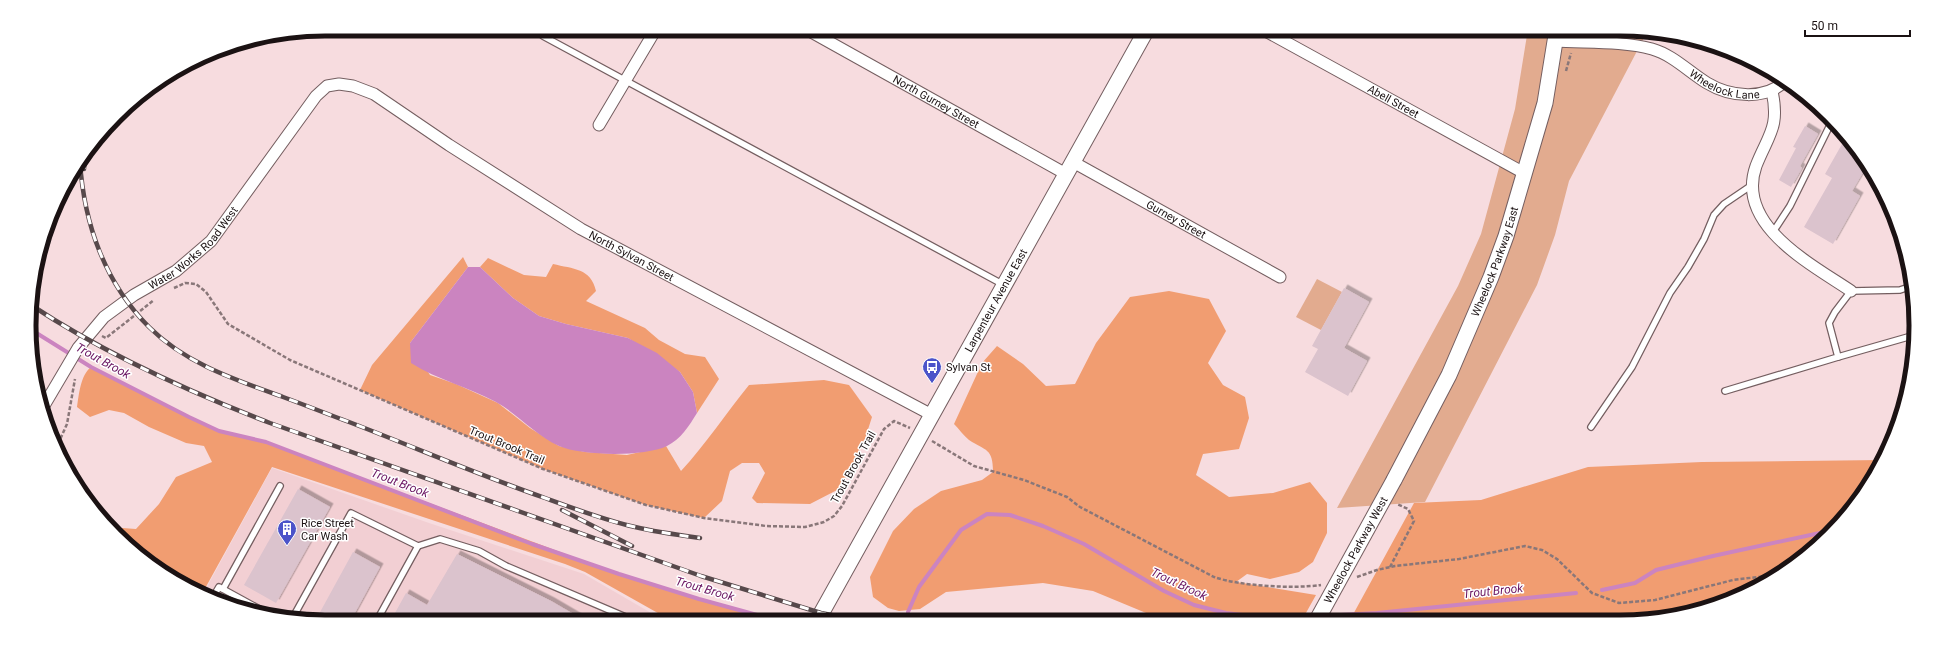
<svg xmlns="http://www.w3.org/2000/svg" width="1945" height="651" font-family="Roboto,sans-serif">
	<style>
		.built { fill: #f2cfd3 }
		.green { fill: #e2ab8f }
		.forest { fill: #f19d71 }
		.water { fill: #cb84c0 }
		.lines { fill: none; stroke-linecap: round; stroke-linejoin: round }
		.stream { stroke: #cb84c0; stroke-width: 4 }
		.building { fill: #dbc3cd; filter: url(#shadow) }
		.lane-casing { stroke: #745e60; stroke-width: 8 }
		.street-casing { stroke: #745e60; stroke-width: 13 }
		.secondary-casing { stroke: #745e60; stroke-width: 17 }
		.path { stroke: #897779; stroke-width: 2.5; stroke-dasharray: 4 2; stroke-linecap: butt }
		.lane { stroke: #fff; stroke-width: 5.5 }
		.street { stroke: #fff; stroke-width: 11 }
		.secondary { stroke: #fff; stroke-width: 15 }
		.rail-casing { stroke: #57494b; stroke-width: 4.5 }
		.rail { stroke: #fff; stroke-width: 3; stroke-dasharray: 9; stroke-linecap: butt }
		.secondary-bridge-casing { stroke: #745e60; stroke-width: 17; stroke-linecap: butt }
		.secondary-bridge { stroke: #fff; stroke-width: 15 }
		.labels { text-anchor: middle; stroke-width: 3; stroke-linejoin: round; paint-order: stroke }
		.street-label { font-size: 11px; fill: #1b1213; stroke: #fff }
		.poi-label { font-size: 11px; fill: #1b1213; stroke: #fff; text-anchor: start }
		.water-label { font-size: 12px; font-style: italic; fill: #691461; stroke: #fff }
		.rim { fill: none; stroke: #1b1213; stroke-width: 5 }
	</style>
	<defs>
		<filter id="shadow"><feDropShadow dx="3.5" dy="-3.5" stdDeviation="0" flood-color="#0004"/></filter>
	</defs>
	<rect width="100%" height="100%" fill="#f7dcdf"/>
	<path class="built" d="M272,468L429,523L584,574L665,621L325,622L267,616L212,599L203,594Z"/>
	<g class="green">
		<path d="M1528,29H1619L1647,32L1569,181L1555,235L1537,285L1425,502L1337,508L1458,286L1481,234L1515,109Z"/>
		<path d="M1317,279L1342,292L1321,330L1296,317Z"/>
	</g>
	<g class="forest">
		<path d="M463,257L468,267L410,343L430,375L456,384L498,403L530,428L559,446L585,452L627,455L666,446L681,471C706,444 726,413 749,385L824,380L849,385L872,417L863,445L839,489L810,504L757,503L752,498L765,473L759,463H742L730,471L722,501L704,518L646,505L543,469L360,390L372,365Z"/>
		<path d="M488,258L524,275L546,277L553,264C573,269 591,268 596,291L586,301L645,328L659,340L685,354L705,357L719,379L697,413L693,392L680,372L628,338L566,324L539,316L513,298L480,267Z"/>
		<path d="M1169,291L1209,299L1226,331L1208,363L1223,385L1245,397L1249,418L1239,449L1203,454L1196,475L1229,497L1273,493L1310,482L1327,503V533L1313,562L1299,572L1270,579L1247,574L1236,582L1316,595L1302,620H1163L1093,591L1043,583L946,592L920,609L899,611L888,608L873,597L870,577L893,531L914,509L941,491L982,480L993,472C993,448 986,451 969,440C964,436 959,429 954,424L982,363L997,346L1023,364L1046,386L1075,384L1096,343L1130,297Z"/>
		<path d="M91,367L219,431L266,442L619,574L699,599L780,621H672L585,572L565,564L272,467L202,594C169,576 134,557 109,527L136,529L159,504L176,477L212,462L204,446L186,443L149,427L124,413L109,410L90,417L77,407C79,395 80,376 91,367Z"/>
		<path d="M1881,460L1876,474L1815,548L1750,592L1658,619L1350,620L1414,503L1481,500L1588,467L1702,462Z"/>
	</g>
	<path class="water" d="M468,267H480L513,298L539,316L566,324L628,338L657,353L680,372L693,392L697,413C689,426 681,439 667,446C644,457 582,456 559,446C535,435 518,414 496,402C468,387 438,380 411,363L410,343Z"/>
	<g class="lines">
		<g class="stream">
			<path d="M30,329L91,367L189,417L219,431L266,442L532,544L619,574L699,599L779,621"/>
			<path d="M1602,590L1635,583L1656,570L1713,556L1829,531"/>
			<path d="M908,612L919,587L961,530L987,514L1010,515L1043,526L1084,544L1164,591L1194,605L1226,613L1259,617L1316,616"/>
			<path d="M1322,616L1377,613L1576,593"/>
		</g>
	</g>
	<g class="building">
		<path d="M1805,126L1818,134L1800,166L1802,168L1791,187L1779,180L1796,148L1793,147Z"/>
		<path d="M1846,137L1868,164L1852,191L1860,196L1833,244L1804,227L1832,178L1825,174Z"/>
		<path d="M1344,288L1369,302L1344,348L1367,361L1348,396L1305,372L1318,349L1312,346Z"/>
		<path d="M298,489L330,507L276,603L244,585Z"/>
		<path d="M353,552L380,567L350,622H333L319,614Z"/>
		<path d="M457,554L551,601L587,622H390L406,593L427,605Z"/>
	</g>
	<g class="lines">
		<g class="lane-casing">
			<g id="lane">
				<path d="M283,33L287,36"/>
				<path d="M543,36L1004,285"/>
				<path d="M1773,232L1790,206L1831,123"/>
				<path d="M1838,357L1915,335"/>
				<path d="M1725,391L1838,357L1829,323L1835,312L1851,291L1900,290L1912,286"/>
				<path d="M1591,427L1632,367L1670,293L1688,267L1704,239L1714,215L1724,204L1752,185"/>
				<path d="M418,546L440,539L479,551L506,566L635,621"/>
				<path d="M223,589L280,486"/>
				<path d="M212,599L219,587L274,617"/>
				<path d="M292,619L351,513L418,546L376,622"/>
			</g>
		</g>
		<g class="street-casing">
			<g id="street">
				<path id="s1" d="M806,29L1066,174"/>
				<path id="s2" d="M1262,29L1524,173"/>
				<path id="s3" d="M1555,41C1586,43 1623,41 1652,49C1673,55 1689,72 1707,83C1730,97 1766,101 1786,80"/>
				<path d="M1772,91C1780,128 1768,135 1756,166C1735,225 1811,264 1851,291"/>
				<path d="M599,125L656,29"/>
				<path id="s4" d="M1073,162L1280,277"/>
				<path id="s5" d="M42,409L78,348L104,317L134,295L176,271L211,241L316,96L327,86L339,84L353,86L374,94L449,145L581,229L932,415"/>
			</g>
		</g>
		<g class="secondary-casing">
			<g id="secondary">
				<path id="s6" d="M1394,480L1449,375L1491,277L1506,236L1545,103L1557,29"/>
				<path id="s7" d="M817,621L1147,29"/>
			</g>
		</g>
		<g class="path">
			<path d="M1566,71L1571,53"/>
			<path d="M174,288L185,283L196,284L206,292L228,324L290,360L543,469L646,505L704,518L766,526L805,527L824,522L834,516L842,506L884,429L894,421L910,428"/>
			<path d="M102,336L106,338L154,300"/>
			<path d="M932,441L974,466L1024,480L1067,497L1080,507L1214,577C1240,586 1293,589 1321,585"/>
			<path d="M58,444L67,424L75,379"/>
			<path d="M1390,567L1414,521L1408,509L1397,504"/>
			<path d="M1357,577L1377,570L1395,566L1459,559L1525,546L1542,550L1557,559L1592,593L1619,603L1655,600L1733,580L1774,575"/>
		</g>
		<use href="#lane" class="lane"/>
		<use href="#street" class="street"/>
		<use href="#secondary" class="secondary"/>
		<g class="rail-casing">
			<g id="rail">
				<path d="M80,162C84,224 105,283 149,327C186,364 236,380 283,397C305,405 327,414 349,422C414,447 479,475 545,498C575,509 604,520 635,527C656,532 678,535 700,538"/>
				<path d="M84,169L85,153"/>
				<path d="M31,305C105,354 187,391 270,423L701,576L821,613L862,621"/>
				<path d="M562,510L632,546"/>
			</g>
		</g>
		<use href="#rail" class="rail"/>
		<g class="secondary-bridge-casing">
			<g id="secondary-bridge">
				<path id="s8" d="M1317,620L1394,480"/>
			</g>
		</g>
		<use href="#secondary-bridge" class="secondary-bridge"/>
	</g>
	<defs>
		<g id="bus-pin" transform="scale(1)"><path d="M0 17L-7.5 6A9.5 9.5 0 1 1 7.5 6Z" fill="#4b53c9" stroke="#fff"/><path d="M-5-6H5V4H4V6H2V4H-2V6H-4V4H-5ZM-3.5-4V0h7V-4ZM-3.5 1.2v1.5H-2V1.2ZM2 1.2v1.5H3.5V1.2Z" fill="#fff"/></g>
		<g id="building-pin" transform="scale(1)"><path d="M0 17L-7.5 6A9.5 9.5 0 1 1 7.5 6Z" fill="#4b53c9" stroke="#fff"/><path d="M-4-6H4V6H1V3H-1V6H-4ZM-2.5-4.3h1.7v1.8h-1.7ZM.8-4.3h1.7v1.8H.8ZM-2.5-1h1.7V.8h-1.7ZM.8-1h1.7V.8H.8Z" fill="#fff"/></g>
	</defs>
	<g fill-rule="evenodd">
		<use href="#bus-pin" x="932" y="367"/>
		<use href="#building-pin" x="287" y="529"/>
	</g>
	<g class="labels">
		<g class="street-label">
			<text dy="4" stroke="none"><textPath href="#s3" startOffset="180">Wheelock Lane</textPath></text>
			<text dy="4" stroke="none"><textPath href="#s1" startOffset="149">North Gurney Street</textPath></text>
			<text dy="4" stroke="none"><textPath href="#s2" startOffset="150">Abell Street</textPath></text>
			<text dy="4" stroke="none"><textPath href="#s4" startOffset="118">Gurney Street</textPath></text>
			<text dy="4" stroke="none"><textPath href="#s5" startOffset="225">Water Works Road West</textPath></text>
			<text dy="4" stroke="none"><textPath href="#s5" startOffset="790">North Sylvan Street</textPath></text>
			<text dy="4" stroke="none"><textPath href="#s6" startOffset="241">Wheelock Parkway East</textPath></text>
			<text dy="4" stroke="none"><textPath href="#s7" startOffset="367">Larpenteur Avenue East</textPath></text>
			<text transform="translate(507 445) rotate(23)" y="4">Trout Brook Trail</text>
			<text transform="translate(853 467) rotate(-61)" y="4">Trout Brook Trail</text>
			<text dy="4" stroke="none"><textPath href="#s8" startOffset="80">Wheelock Parkway West</textPath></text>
		</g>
		<g class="poi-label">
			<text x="946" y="371">Sylvan St</text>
			<text x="301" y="527">Rice Street<tspan x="301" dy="13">Car Wash</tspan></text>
		</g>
		<g class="water-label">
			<text transform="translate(103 361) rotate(29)" y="4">Trout Brook</text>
			<text transform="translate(400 483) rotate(21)" y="4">Trout Brook</text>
			<text transform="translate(1179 584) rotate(25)" y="4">Trout Brook</text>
			<text transform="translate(705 589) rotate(16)" y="4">Trout Brook</text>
			<text transform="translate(1493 591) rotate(-6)" y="4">Trout Brook</text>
		</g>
	</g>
	<path d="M0 0H1945V651H0ZM325 36H1620A289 289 0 0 1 1909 325V326A289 289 0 0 1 1620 615H325A289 289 0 0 1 36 326V325A289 289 0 0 1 325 36Z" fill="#fff" fill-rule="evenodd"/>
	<path class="rim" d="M325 36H1620A289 289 0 0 1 1909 325V326A289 289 0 0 1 1620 615H325A289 289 0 0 1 36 326V325A289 289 0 0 1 325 36Z"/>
	<path d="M1805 30v6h105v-6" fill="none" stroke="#1b1213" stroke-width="2"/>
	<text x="1811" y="30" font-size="12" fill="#1b1213" stroke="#ffffff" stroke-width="3" paint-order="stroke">50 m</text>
</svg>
